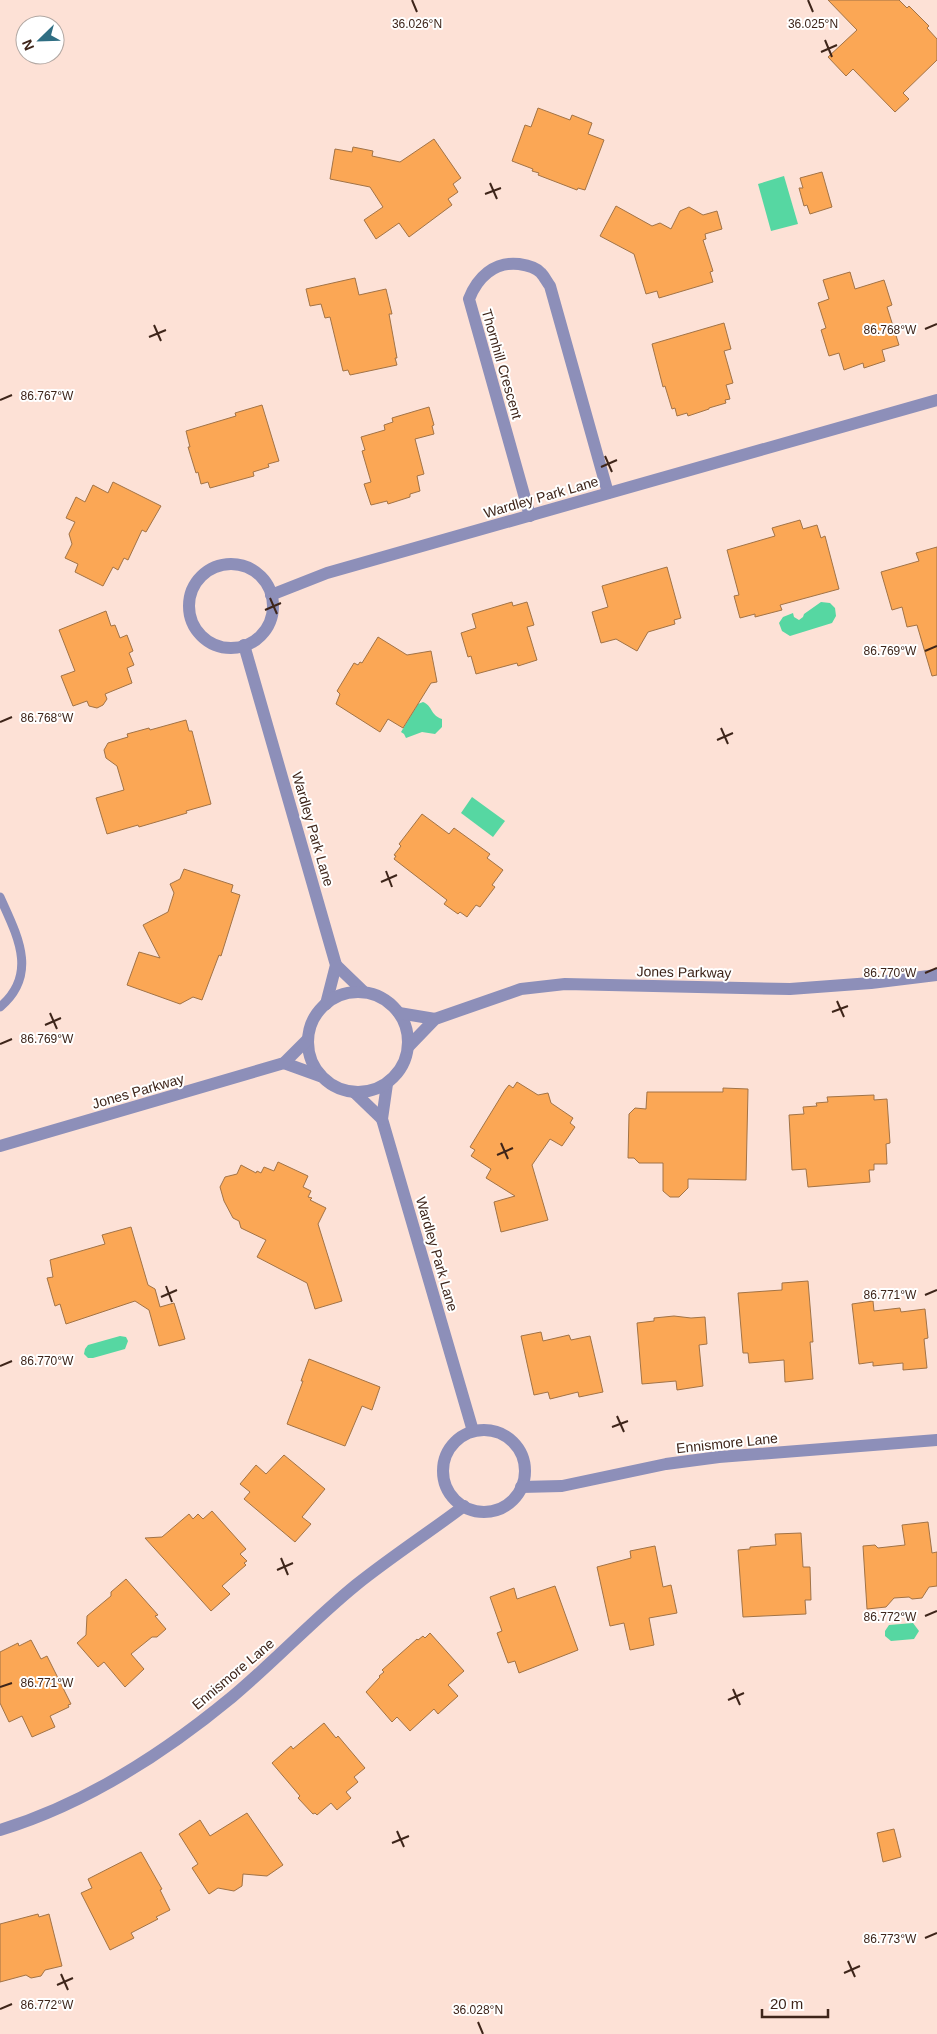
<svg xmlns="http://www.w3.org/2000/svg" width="937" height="2034" font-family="Helvetica,sans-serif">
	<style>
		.water { fill: #56d7a2 }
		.building { fill: #fba755; stroke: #a27346 }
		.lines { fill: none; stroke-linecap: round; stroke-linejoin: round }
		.service { stroke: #8d8fb9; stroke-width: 9 }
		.minor { stroke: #8d8fb9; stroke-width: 12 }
		.tertiary { stroke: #8d8fb9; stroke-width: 12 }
		.ticks { fill: none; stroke: #3e251a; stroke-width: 2 }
		.labels { text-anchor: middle; stroke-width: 4; stroke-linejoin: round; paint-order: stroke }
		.street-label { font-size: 14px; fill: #3e251a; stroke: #fff }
		.ticks-label { font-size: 12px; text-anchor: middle; fill: #3e251a; stroke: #fff; stroke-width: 4; stroke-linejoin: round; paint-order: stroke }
	</style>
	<rect width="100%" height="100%" fill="#fde1d6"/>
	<g class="water">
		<path d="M784,176L798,224L771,231L758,184Z"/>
		<path d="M821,602L830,603L835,608L836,616L832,623L790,636L782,631L779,623L783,617L793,613L794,617L799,620L803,617L804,614Z"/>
		<path d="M423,702C433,706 430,715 442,719V727L435,734L422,732L406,738L404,734L401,732L418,704Z"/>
		<path d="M472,797L505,821L493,837L461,813Z"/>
		<path d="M120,1336L126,1337L128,1341L125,1349L93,1358H88L84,1354L85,1349L88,1345Z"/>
		<path d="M913,1623L919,1631L914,1639L891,1641L885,1636V1631L889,1625Z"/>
	</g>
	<g class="building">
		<path d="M828,0H899L907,8L909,6L929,26L927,28L937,39V60L903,93L909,99L895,112L853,69L846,76L828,57L857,30Z"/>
		<path d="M538,108L570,120L572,115L592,123L588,134L604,140L585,190L578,188L577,190L538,175L539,173L532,171L533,169L512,161L525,125L531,127Z"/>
		<path d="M434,139L461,178L453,184L458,192L448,199L452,205L409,237L399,223L376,239L364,220L383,207L370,187L330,179L335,149L352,152L353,147L373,151L372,156L400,162Z"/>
		<path d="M822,172L832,207L810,214L807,205L804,206L799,188H803L800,178Z"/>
		<path d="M616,206L652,226L660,223L671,229L680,211L689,207L703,215L717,211L722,229L705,234L706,239L703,240L713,271L710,272L713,282L659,298L657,291L646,294L634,254L600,236Z"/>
		<path d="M850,272L855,289L884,280L892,305L887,307L899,345L882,350L885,361L864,368L863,363L844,370L839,353L829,356L821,330L826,328L818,303L829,299L823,280Z"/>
		<path d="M355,278L359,295L386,289L392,314H389L397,358H395L397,365L350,375L348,370L343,371L330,317L325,318L321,304L310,306L306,289Z"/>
		<path d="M724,323L731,349L724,351L733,383L726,385L730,399L725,400L726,403L709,408V409L688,416L687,413L677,416L675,408L672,409L665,386L663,387L652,344Z"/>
		<path d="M262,405L279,461L268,464L269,467L253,472L254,476L210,488L208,482L201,484L198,472L196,473L188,447H190L186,431L236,416L235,413Z"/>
		<path d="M429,407L434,425L432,426L434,434L415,439L424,474L417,476L420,491L410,494V497L388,504L387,501L371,505L364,484L371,482L362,451L365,450L361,437L385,430L384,425L393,422L392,418Z"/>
		<path d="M113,482L161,506L146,532L142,530L128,560L124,558L118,570L113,567L103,586L75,572L78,564L65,558L72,544L69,534L75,522L66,518L76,497L85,502L93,485L108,493Z"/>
		<path d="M800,520L803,529L817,525L821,538L825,536L839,589L780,605L782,610L755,617V614L740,618L734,596L739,595L727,550L775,536L772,528Z"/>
		<path d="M937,547V675L932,676L917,625L907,627L902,607L892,610L881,572L919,561L916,553Z"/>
		<path d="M667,567L681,618L674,620L675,624L648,632L637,651L616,639L601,643L592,612L608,607L602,586Z"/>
		<path d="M512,602L513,606L527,602L534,625L527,627L537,660L518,666L517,663L476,674L471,656L468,657L461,633L476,628L472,614Z"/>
		<path d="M106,611L111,626L115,625L120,638L127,635L133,651L129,653L134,665L127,668L132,683L105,694L107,699L103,705L97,708L89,706L87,701L73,706L61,676L75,671L59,630Z"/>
		<path d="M378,637L407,655L431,651L437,682L431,683L403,728L388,719L380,732L336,704L340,694L337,691L354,663L358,665L360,662L362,663Z"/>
		<path d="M186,720L189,731H192L211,804L186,811L187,813L139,827L138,825L107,834L96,798L124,790L117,766L106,758L104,750L108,743L128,737L127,734L149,728L150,730Z"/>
		<path d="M422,814L449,834L454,828L490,854L487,858L503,870L492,885L495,887L480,907L476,905L467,917L460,912L458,914L444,904L447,900L394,859L396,856L394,855L401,846L399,844Z"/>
		<path d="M184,869L233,885L231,892L240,895L221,956L219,955L202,1000L193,997L180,1004L127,985L139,952L160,958L143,925L168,912L174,893L170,884L180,879Z"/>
		<path d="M517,1082L538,1095L548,1093L551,1103L573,1118L570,1123L575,1127L562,1146L550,1139L532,1165L548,1220L501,1232L494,1202L515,1196L486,1178L491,1169L471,1156L475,1150L470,1147L505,1090L509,1085L513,1088Z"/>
		<path d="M723,1088L748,1089L746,1180L688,1179V1188L679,1197H670L663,1191V1163H639L634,1158H628L629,1114L635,1108L646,1109L647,1092H723Z"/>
		<path d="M874,1095V1100L887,1099L890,1143L886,1144L887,1164H874V1170H869L870,1182L808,1187L806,1169L792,1170L789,1115L804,1114L803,1107L817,1106L816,1103L828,1102L827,1097Z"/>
		<path d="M278,1162L308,1176L303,1187L311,1191L308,1197L312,1198L310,1200L326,1208L318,1224L342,1301L315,1309L307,1283L257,1257L266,1240L241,1228L239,1221L233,1218L224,1201L220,1187L225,1177L237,1174L241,1165L256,1173L257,1171L261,1173L264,1167L274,1171Z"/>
		<path d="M131,1227L148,1285L155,1289L160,1307L174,1303L185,1339L159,1346L149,1310L135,1301L66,1324L60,1304L55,1306L47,1278L53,1277L50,1260L105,1244L102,1235Z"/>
		<path d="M808,1281L813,1342H810L813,1379L785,1382L784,1360L749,1363L748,1353H743L738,1293L782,1290V1283Z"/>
		<path d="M873,1301L874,1311L900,1308L901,1312L925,1309L928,1338L924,1339L927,1368L903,1370V1363L873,1366V1362L859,1364L852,1304Z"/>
		<path d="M674,1316L691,1318L705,1317L707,1344L699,1345L703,1386L677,1390L676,1381L642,1384L637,1323L654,1321V1318Z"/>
		<path d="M541,1332L543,1341L569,1335L571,1340L590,1336L603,1392L579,1397L578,1392L550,1399L548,1392L534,1395L521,1336Z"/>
		<path d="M309,1359L380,1387L372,1410L362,1406L345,1446L287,1424L303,1381H301Z"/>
		<path d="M284,1455L325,1489L302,1517L311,1524L295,1542L244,1499L250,1492L240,1484L256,1465L266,1474Z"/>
		<path d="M212,1511L246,1549L240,1554L247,1561L244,1563L246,1565L222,1586L230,1594L211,1611L145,1538L162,1537L189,1514L193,1519L198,1514L203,1519Z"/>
		<path d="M928,1522L932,1553L937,1552V1586L929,1587L922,1598L912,1599L909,1597L894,1598L886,1607L867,1609L863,1546L875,1545L878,1548L905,1545L902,1525Z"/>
		<path d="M801,1533L803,1567H810L811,1600H805L806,1614L743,1617L738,1550L750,1549V1547L776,1545L775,1534Z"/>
		<path d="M655,1546L663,1587L671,1585L677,1613L649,1618L654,1645L630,1650L624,1623L610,1626L597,1567L631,1558L630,1551Z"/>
		<path d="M126,1579L158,1615L155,1616L166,1629L157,1637H152L131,1654L144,1669L125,1687L104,1662L98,1667L77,1643L86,1635L87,1616L111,1596V1592Z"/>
		<path d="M555,1586L578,1650L519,1673L515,1661L508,1663L497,1633L502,1631L490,1597L514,1588L517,1599Z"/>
		<path d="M430,1633L464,1671L448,1685L458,1696L438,1714L434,1709L410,1731L397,1717L392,1722L366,1692L380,1677L379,1676L384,1672L382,1670L417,1639L418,1640L423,1636L425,1638Z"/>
		<path d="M31,1640L41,1659L47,1656L71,1704L68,1705L69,1707L50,1716L55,1727L32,1737L22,1716L9,1722L0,1703V1652L18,1643L19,1646Z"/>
		<path d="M324,1723L336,1738L338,1736L365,1768L354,1777L358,1782L346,1792L351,1798L337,1810L331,1803L317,1815L315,1813L313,1814L298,1798L300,1796L272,1763L291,1746L293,1749Z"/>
		<path d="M247,1813L283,1865L267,1876L243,1874L242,1886L234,1891L218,1888L209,1894L192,1868L198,1864L179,1834L200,1820L210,1836Z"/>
		<path d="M894,1829L901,1857L883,1862L877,1833Z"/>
		<path d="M141,1852L162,1889L160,1890L170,1910L156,1917L158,1919L131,1933L134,1938L110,1950L81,1893L92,1888L88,1879Z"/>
		<path d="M38,1914L39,1917L49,1914L62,1966L45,1970L41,1976L31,1978L26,1975L0,1982V1924Z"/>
	</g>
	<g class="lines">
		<path class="service" d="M0,897C17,935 39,974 0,1007"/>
		<g class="minor">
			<path d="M530,516L469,299C477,278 494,261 519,264C526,265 536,267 541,273C544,276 547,282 550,286L608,493"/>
			<circle cx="231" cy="606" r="42"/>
			<path d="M271,595L327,573L937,400"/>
			<path d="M244,645L336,965L326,1004"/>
			<path d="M336,965L364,992"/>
			<path d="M387,1084L382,1119L473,1431"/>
			<path d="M355,1093L382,1119"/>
			<circle cx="484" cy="1471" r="41"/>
			<path d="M521,1487L562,1486L666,1464L719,1457L937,1440"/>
			<path d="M0,1830C86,1804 163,1754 232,1697C275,1661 313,1620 356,1585C391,1557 428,1533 464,1506"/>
		</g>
		<g class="tertiary">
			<circle cx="358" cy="1042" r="50"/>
			<path d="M399,1013L435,1019"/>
			<path d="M408,1047L435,1019L521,989L565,984L790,989L871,983L937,975"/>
			<path d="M284,1063L320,1076"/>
			<path d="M0,1146L284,1063L308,1039"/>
		</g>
	</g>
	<path class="ticks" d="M412,0L417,12M808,0L813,12M825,40L832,57M821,52L837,45M490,183L497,199M485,194L501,188M154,325L161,341M925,329L937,324M149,337L166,330M0,400L12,395M605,456L612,472M601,467L617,460M270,598L277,614M265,610L281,603M925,651L937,646M0,722L12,717M721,728L728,744M717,740L733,733M386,871L392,887M381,882L397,875M925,973L937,968M837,1001L844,1017M832,1012L848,1006M50,1013L57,1029M45,1025L61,1018M0,1044L12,1039M501,1143L508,1159M497,1155L513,1148M166,1286L172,1302M925,1295L937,1290M161,1297L177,1290M0,1366L12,1361M617,1416L624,1432M612,1427L628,1421M281,1558L288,1575M277,1570L293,1563M925,1616L937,1611M0,1687L12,1683M733,1689L740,1705M728,1700L744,1693M397,1831L404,1847M392,1843L409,1836M925,1938L937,1933M848,1961L855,1977M844,1973L860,1966M61,1974L68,1990M57,1985L73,1978M0,2009L12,2004M478,2022L483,2034"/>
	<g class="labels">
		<g class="street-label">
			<text transform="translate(502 364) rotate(74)" y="5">Thornhill Crescent</text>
			<text transform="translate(541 497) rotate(-16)" y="5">Wardley Park Lane</text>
			<text transform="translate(313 829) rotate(74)" y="5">Wardley Park Lane</text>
			<text transform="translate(684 972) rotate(1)" y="5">Jones Parkway</text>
			<text transform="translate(138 1091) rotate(-16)" y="5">Jones Parkway</text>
			<text transform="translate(437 1254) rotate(74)" y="5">Wardley Park Lane</text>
			<text transform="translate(727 1443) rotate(-6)" y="5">Ennismore Lane</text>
			<text transform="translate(233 1674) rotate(-40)" y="5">Ennismore Lane</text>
		</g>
	</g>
	<g class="ticks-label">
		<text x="417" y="28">36.026°N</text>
		<text x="813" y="28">36.025°N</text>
		<text x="890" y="334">86.768°W</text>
		<text x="47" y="400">86.767°W</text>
		<text x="890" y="655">86.769°W</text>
		<text x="47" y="722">86.768°W</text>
		<text x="890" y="977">86.770°W</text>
		<text x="47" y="1043">86.769°W</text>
		<text x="890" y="1299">86.771°W</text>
		<text x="47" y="1365">86.770°W</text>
		<text x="890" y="1621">86.772°W</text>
		<text x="47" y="1687">86.771°W</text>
		<text x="890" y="1943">86.773°W</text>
		<text x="47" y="2009">86.772°W</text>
		<text x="478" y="2014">36.028°N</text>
	</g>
	<g transform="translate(40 40) rotate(247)"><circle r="24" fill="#ffffff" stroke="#b2a8a3"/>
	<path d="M0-4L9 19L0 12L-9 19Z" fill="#2f6e83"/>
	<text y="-8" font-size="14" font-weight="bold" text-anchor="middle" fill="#3e251a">N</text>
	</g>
	<path d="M762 2009v8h66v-8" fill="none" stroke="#3e251a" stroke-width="2.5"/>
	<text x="770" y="2009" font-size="15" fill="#3e251a" stroke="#ffffff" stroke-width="4" paint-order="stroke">20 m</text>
</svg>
